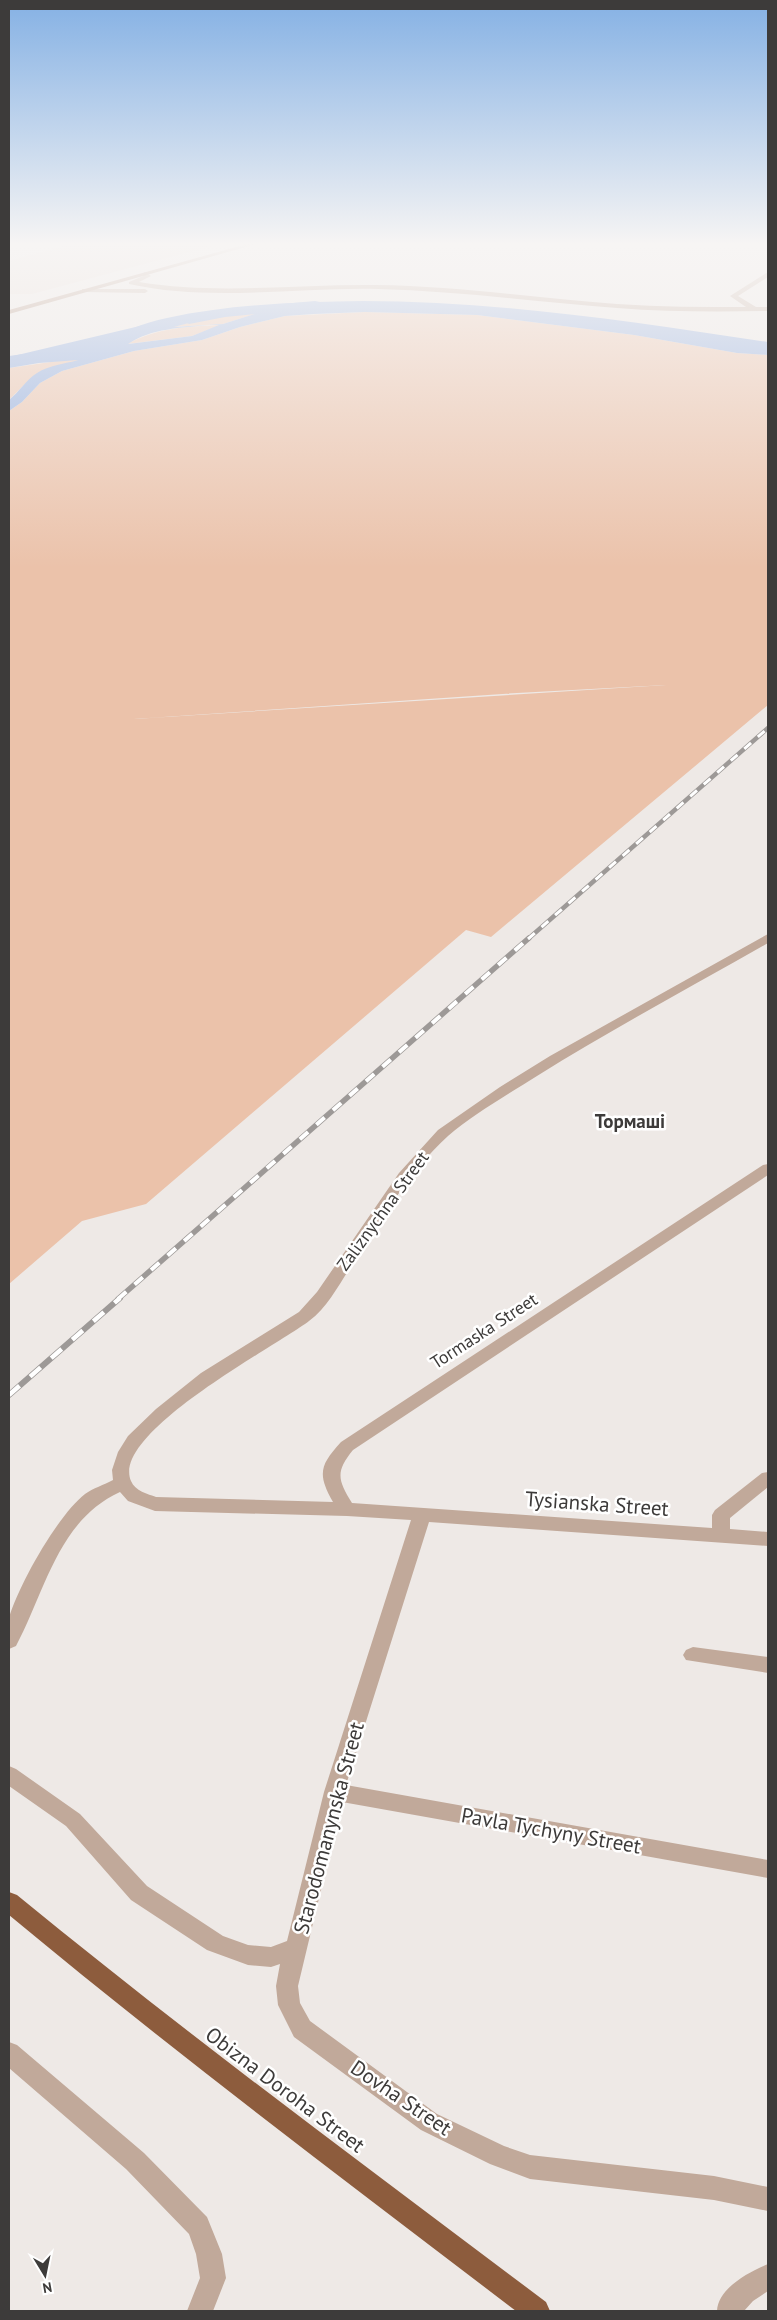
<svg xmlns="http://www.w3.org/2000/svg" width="777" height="2320" font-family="'PT Sans',sans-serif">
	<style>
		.built { fill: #e8dbd4 }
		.green { fill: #ebc2aa; fill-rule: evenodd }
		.water { fill: #90acde; fill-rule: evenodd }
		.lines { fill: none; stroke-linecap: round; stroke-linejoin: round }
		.river { fill: #90acde; fill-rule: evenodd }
		.street { fill: #c1a99a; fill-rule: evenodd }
		.secondary { fill: #ac8873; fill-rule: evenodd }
		.highway { fill: #8d5c3d; fill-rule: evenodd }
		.rail-far2-casing { stroke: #9d9997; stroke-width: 4.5 }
		.rail-far1-casing { stroke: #9d9997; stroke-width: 5.5 }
		.rail-casing { stroke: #9d9997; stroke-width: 6 }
		.rail-far2 { stroke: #fff; stroke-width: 3; stroke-dasharray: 9; stroke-linecap: butt }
		.rail-far1 { stroke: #fff; stroke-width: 4; stroke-dasharray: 11; stroke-linecap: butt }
		.rail { stroke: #fff; stroke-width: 4.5; stroke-dasharray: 14; stroke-linecap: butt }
		.labels { text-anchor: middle; stroke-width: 5; stroke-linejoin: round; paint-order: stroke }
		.street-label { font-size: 18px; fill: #3d3b3a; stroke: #fff }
		.neighbourhood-label { font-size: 19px; font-weight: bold; fill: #3d3b3a; stroke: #fff }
		.near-street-label { font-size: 21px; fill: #3d3b3a; stroke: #fff }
	</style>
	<rect width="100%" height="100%" fill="#eee9e6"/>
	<path class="built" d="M71,244H219L32,294H9V261Z"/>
	<g class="green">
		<path d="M268,308H275L223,324L172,327L229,312Z"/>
		<path d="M365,312L477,315L634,335L737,353L768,355V705L491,937L466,930L146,1204L82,1221L9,1284V411L22,402L40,383L62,371L134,351L202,340L240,327L285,316ZM666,685L134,719L517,693Z"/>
		<path d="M221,325L192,336L127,344C156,328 188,326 221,325Z"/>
		<path d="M71,359L80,360L27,382L9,400V368Z"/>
	</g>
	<path class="water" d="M363,301C499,301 634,322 768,342V355L737,353L634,335L477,315L365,312L314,314L285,316L240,327L202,340L134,351L62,371L40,383L22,402L9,411V400C19,392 26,380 37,373C49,365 65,364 78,360L39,363L9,368V356C38,352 70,350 99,341C121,333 143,323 167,318C231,304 298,302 363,301ZM268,308H273L223,324L174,327L229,312ZM208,325H219L192,336L128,344C152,328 181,328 208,325Z"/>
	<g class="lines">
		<g class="river">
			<path d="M315,301L320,302L322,305L320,308L225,317L189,324L182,320L184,317L225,309Z"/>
			<path d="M144,325L149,326L151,329L149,332L9,367V357Z"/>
		</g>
		<g class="street">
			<path d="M145,272L151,276L139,282C217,295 297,284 376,285C457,286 537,298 617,304C660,307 703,307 746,307L730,296L768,272V277L738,296L756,307H768V311C718,312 667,312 617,308C537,302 458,291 378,289C296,287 210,302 129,284V282L143,276L142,274Z"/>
			<path d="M82,289H145L148,291L145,293L84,292L82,291Z"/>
			<path d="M768,934V943C691,987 612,1029 537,1076C510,1093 472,1115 448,1136C408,1172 380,1223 350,1268C338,1286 327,1308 309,1321C278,1345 110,1433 131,1481C135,1491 148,1494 156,1497L333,1502C317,1474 320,1465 341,1442L763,1165L768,1164V1175L353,1450C335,1472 338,1480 352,1503L712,1528V1515L715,1510L762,1473L768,1472V1487L730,1518V1529L768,1532V1546L429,1522L346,1785L768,1860V1878L342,1802L298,1986L300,2003L310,2021L437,2114L504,2146L530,2155L714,2176L768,2187V2211L714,2200L530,2179L490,2164L421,2130L294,2037L278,2005L276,1986L280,1964L271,1967L248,1965L207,1950L131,1900L66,1826L9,1786V1766L16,1769L80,1814L147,1886L223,1936L248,1945L271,1947L287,1941L324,1792L411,1520L347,1516L155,1511L128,1501L120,1492C58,1520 45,1592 16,1646L9,1649C8,1640 7,1627 9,1618C19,1584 58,1515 85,1494C93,1488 104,1485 113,1480L112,1470L118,1452L128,1436L156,1409L201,1373L299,1312L317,1292L399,1173L438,1130L500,1087L550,1056Z"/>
			<path d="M693,1647L768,1657V1673L686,1660L683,1655L686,1650Z"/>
			<path d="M9,2042L17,2045L144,2153L207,2217L222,2254L226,2278L213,2311H187L200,2278L196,2254L189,2234L126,2169L9,2068Z"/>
			<path d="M768,2264V2291L753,2301L744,2311H717C718,2288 749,2272 768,2264Z"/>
		</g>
		<path class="secondary" d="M247,244H256L9,314V310Z"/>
		<path class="highway" d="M9,1892L17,1895C189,2036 368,2168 546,2302L550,2311H516C345,2181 174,2052 9,1915Z"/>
		<g class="rail-far2-casing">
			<path id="rail-far2" d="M528,939L768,728"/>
		</g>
		<g class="rail-far1-casing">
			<path id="rail-far1" d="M118,1299L529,938"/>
		</g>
		<g class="rail-casing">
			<path id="rail" d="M9,1395L120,1298"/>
		</g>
		<use href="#rail-far2" class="rail-far2"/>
		<use href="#rail-far1" class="rail-far1"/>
		<use href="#rail" class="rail"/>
	</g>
	<linearGradient id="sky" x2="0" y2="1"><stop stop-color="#85b1e4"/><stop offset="0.43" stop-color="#f7f5f4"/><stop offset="1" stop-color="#f7f5f4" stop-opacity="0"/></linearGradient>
	<rect width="777" height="568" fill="url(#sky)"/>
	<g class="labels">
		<g class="street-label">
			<text transform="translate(383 1211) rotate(-54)" y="6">Zaliznychna Street</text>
			<text transform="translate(484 1331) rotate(-33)" y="6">Tormaska Street</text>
		</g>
		<g class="neighbourhood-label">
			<text x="630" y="1128">Тормаші</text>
		</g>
		<g class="near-street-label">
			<text transform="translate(597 1504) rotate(4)" y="7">Tysianska Street</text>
			<text transform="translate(329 1828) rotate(-75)" y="7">Starodomanynska Street</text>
			<text transform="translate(551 1831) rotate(10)" y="7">Pavla Tychyny Street</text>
			<text transform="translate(285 2090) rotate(37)" y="7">Obizna Doroha Street</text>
			<text transform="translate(401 2098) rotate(34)" y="7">Dovha Street</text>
		</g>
	</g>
	<rect width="777" height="2320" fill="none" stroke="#3d3b3a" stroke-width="20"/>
	<g transform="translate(45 2275) rotate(170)" stroke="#ffffff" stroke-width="4" paint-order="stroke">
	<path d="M0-4L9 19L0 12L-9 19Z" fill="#3d3b3a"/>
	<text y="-8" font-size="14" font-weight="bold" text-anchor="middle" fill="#3d3b3a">N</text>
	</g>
</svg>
